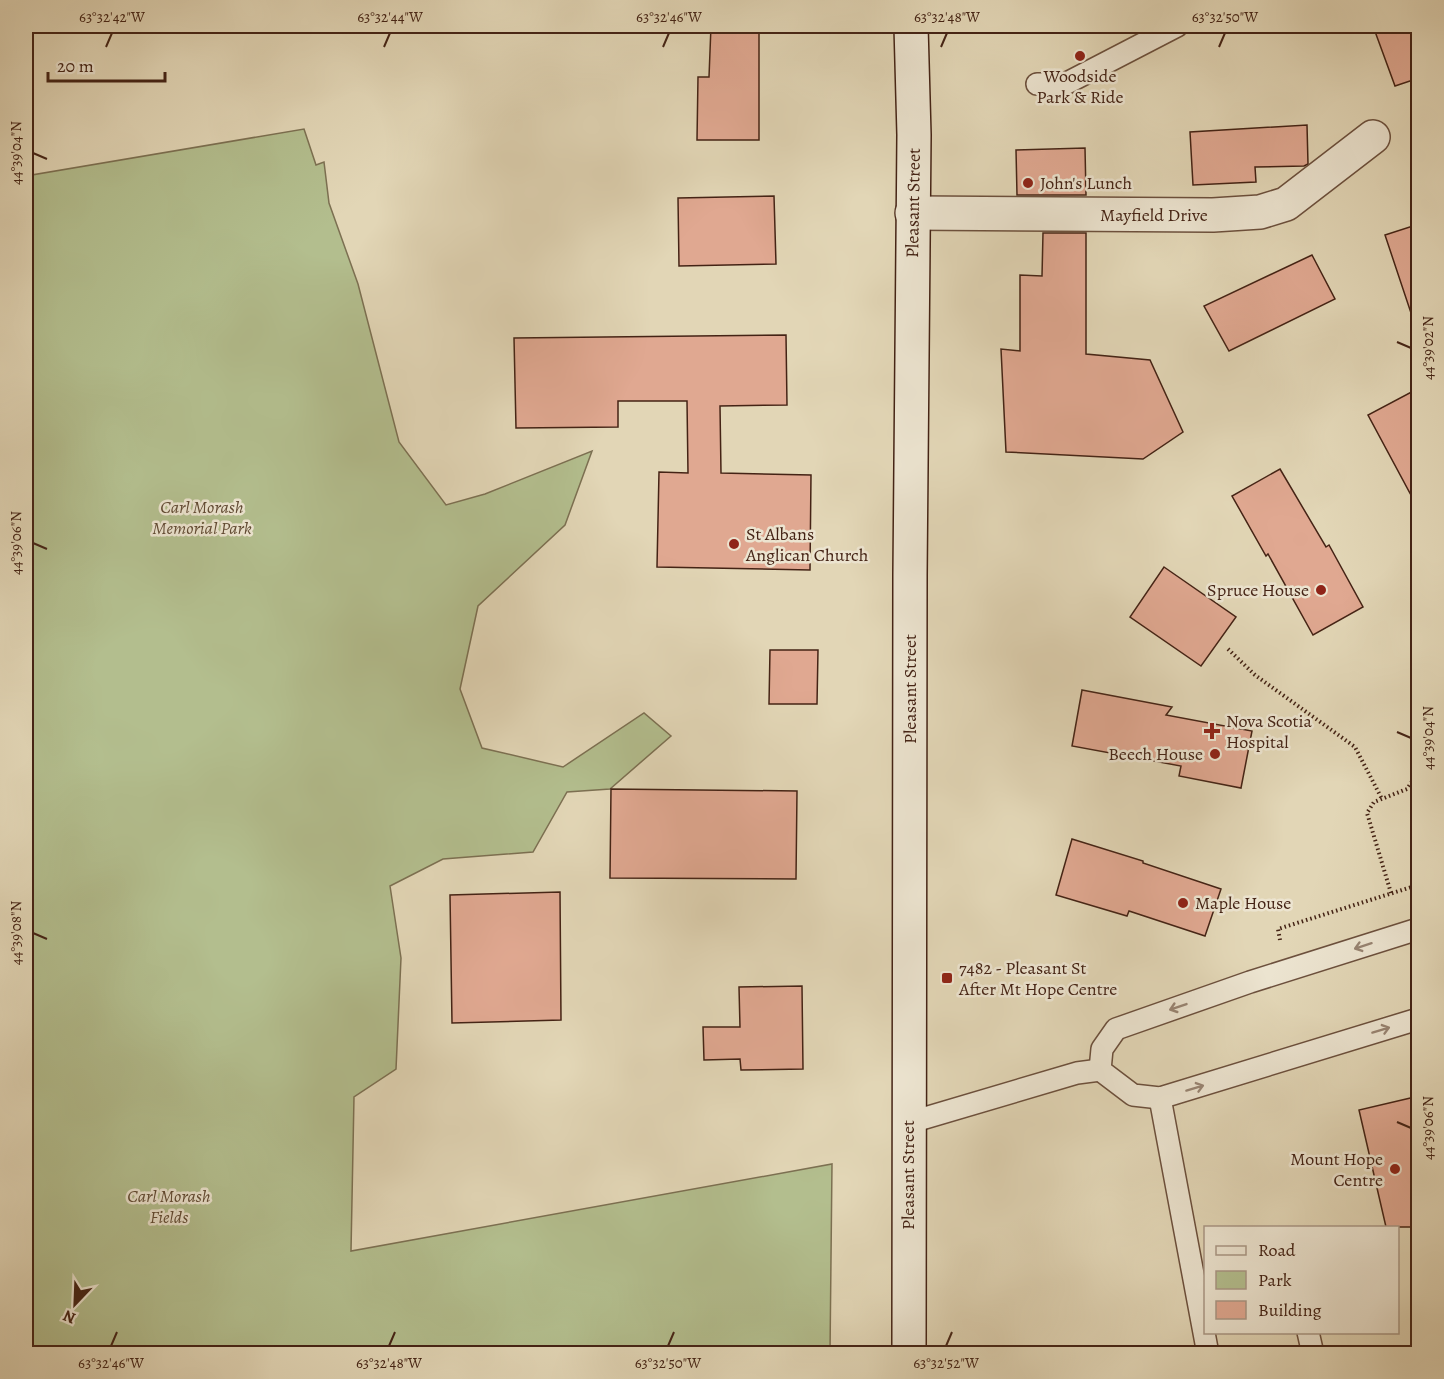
<svg xmlns="http://www.w3.org/2000/svg" width="1444" height="1379" font-family="Alegreya,serif">
	<style>
		.green { fill: #b3be8e; stroke: #7c7052; stroke-width: 1.5 }
		.building { fill: #e0a891; stroke: #442315; stroke-width: 1.5 }
		.lines { fill: none; stroke-linecap: round; stroke-linejoin: round }
		.service-casing { stroke: #6c503d; stroke-width: 24 }
		.minor-casing { stroke: #6c503d; stroke-width: 36 }
		.secondary-casing { stroke: #442315; stroke-width: 36 }
		.path { stroke: #442315; stroke-width: 4; stroke-dasharray: 1.5 3; stroke-linecap: butt }
		.service { stroke: #ece4d0; stroke-width: 21 }
		.minor { stroke: #ece4d0; stroke-width: 33 }
		.secondary { stroke: #ece4d0; stroke-width: 33 }
		.oneway { stroke: #988472 }
		.ticks { fill: none; stroke: #442315; stroke-width: 2 }
		.poi-dot { fill: #8f2418; stroke: #ece4d0; stroke-width: 2 }
		.labels { text-anchor: middle; stroke-width: 5; stroke-linejoin: round; paint-order: stroke }
		.poi-label { font-size: 18px; fill: #442315; stroke: #ece4d0; text-anchor: start }
		.street-label { font-size: 18px; fill: #442315; stroke: #ece4d0 }
		.park-label { font-size: 18px; font-style: italic; fill: #604a33; stroke: #ece4d0 }
		.neatline { fill: none; stroke: #442315; stroke-width: 2 }
		.ticks-label { font-size: 15px; text-anchor: middle; fill: #442315 }
	</style>
	<rect width="100%" height="100%" fill="#e2d6b6"/>
	<filter id="stains"><feTurbulence type="fractalNoise" baseFrequency=".00333" numOctaves="4"/><feColorMatrix values="0 0 0 0 .2 0 0 0 0 .09 0 0 0 0 .02 0 0 0 .5 -.17"/></filter>
	<radialGradient id="worn" r=".72"><stop offset=".6" stop-color="#630" stop-opacity="0"/><stop offset="1" stop-color="#630" stop-opacity=".3"/></radialGradient>
	<path class="green" d="M304,129L316,165L324,162L329,203L358,284L399,442L446,505L485,494L592,451L565,525L478,606L460,689L482,748L563,767L644,713L671,736L610,789L567,792L533,852L443,859L390,886L401,958L396,1069L354,1097L351,1251L832,1164L830,1353H26V176Z"/>
	<g class="building">
		<path d="M711,26H759V140H697L698,77H709Z"/>
		<path d="M1373,26H1419V78L1395,86Z"/>
		<path d="M1307,125L1308,164L1304,166L1255,167L1256,182L1193,185L1190,132Z"/>
		<path d="M1085,148L1086,195H1017L1016,150Z"/>
		<path d="M774,196L776,264L679,266L678,198Z"/>
		<path d="M1419,224V318L1413,319L1385,235Z"/>
		<path d="M1043,233H1086V354L1150,360L1183,432L1143,459L1006,452L1001,349L1020,351V275L1042,276Z"/>
		<path d="M1312,255L1335,299L1229,351L1204,306Z"/>
		<path d="M786,335L787,405L720,406L721,473L811,475L810,570L657,567L659,472L688,473L687,401H618V427L516,428L514,338Z"/>
		<path d="M1419,388V510L1368,415Z"/>
		<path d="M1280,469L1326,547L1329,545L1363,607L1313,635L1268,554L1266,556L1232,496Z"/>
		<path d="M1164,567L1236,617L1201,666L1130,617Z"/>
		<path d="M770,650H818L817,704H769Z"/>
		<path d="M1082,690L1172,707L1166,715L1252,731L1241,788L1179,776L1181,766L1072,746Z"/>
		<path d="M611,789L797,791L796,879L610,878Z"/>
		<path d="M1072,839L1143,861V863L1221,889L1205,936L1129,911L1127,916L1056,895Z"/>
		<path d="M560,892L561,1020L452,1023L450,895Z"/>
		<path d="M802,986L803,1069L741,1070L740,1059L704,1060L703,1027H740L739,987Z"/>
		<path d="M1419,1096V1227H1386L1359,1110Z"/>
	</g>
	<g class="lines">
		<g class="service-casing">
			<g id="service">
				<path d="M1037,84H1065L1177,26"/>
				<path d="M1418,929L1250,982L1116,1029L1102,1049L1100,1070L1133,1095L1160,1098L1418,1019"/>
				<path d="M1160,1098L1208,1354"/>
				<path d="M908,1123L1077,1073L1100,1070"/>
				<path d="M1308,1332L1313,1354"/>
			</g>
		</g>
		<g class="minor-casing">
			<path id="minor" d="M912,213L1213,215L1260,212L1286,204L1373,137"/>
		</g>
		<g class="secondary-casing">
			<path id="secondary" d="M909,1354L910,575L914,135L911,26"/>
		</g>
		<g class="path">
			<path d="M1228,649L1255,675L1355,747L1382,799"/>
			<path d="M1391,893L1367,813L1374,802L1407,789L1415,777L1417,748L1413,707L1418,695"/>
			<path d="M1280,940L1278,929L1418,885"/>
		</g>
		<use href="#service" class="service"/>
		<use href="#minor" class="minor"/>
		<use href="#secondary" class="secondary"/>
	</g>
	<defs><path id="oneway-shaft" d="M-6 0H5M1.5-3L5.5 0L1.5 3" fill="none" stroke-width="1.6" stroke-linecap="round" stroke-linejoin="round" transform="scale(1.5)"/></defs>
	<g class="oneway">
		<use href="#oneway-shaft" transform="translate(1363 946) rotate(162)"/>
		<use href="#oneway-shaft" transform="translate(1178 1007) rotate(161)"/>
		<use href="#oneway-shaft" transform="translate(1381 1030) rotate(-17)"/>
		<use href="#oneway-shaft" transform="translate(1195 1088) rotate(-17)"/>
	</g>
	<path class="ticks" d="M106,47L112,33M384,47L390,33M663,47L669,33M941,47L947,33M1219,47L1225,33M33,153L47,159M1397,342L1411,348M33,543L47,549M1397,732L1411,738M33,933L47,939M1397,1122L1411,1128M111,1346L117,1332M389,1346L395,1332M668,1346L674,1332M946,1346L952,1332"/>
	<g class="poi-dot">
		<circle cx="1080" cy="56" r="6"/>
		<circle cx="1028" cy="183" r="6"/>
		<circle cx="734" cy="544" r="6"/>
		<circle cx="1321" cy="590" r="6"/>
		<path d="M1209 722h6v6h6v6h-6v6h-6v-6h-6v-6h6z"/>
		<circle cx="1215" cy="754" r="6"/>
		<circle cx="1183" cy="903" r="6"/>
		<rect x="941" y="972" width="12" height="12" rx="3"/>
		<circle cx="1395" cy="1169" r="6"/>
	</g>
	<g class="labels">
		<g class="poi-label">
			<text x="1080" y="82" text-anchor="middle">Woodside<tspan x="1080" dy="21">Park &amp; Ride</tspan></text>
			<text x="1040" y="189">John's Lunch</text>
			<text x="746" y="540">St Albans<tspan x="746" dy="21">Anglican Church</tspan></text>
			<text x="1309" y="596" text-anchor="end">Spruce House</text>
			<text x="1226" y="727">Nova Scotia<tspan x="1226" dy="21">Hospital</tspan></text>
			<text x="1203" y="760" text-anchor="end">Beech House</text>
			<text x="1195" y="909">Maple House</text>
			<text x="959" y="974">7482 - Pleasant St<tspan x="959" dy="21">After Mt Hope Centre</tspan></text>
			<text x="1383" y="1165" text-anchor="end">Mount Hope<tspan x="1383" dy="21">Centre</tspan></text>
		</g>
		<g class="street-label">
			<text transform="translate(913 203) rotate(-89)" y="6">Pleasant Street</text>
			<text x="1154" y="221">Mayfield Drive</text>
			<text transform="translate(910 689) rotate(-90)" y="6">Pleasant Street</text>
			<text transform="translate(908 1175) rotate(-90)" y="6">Pleasant Street</text>
		</g>
		<g class="park-label">
			<text x="202" y="513">Carl Morash<tspan x="202" dy="21">Memorial Park</tspan></text>
			<text x="169" y="1202">Carl Morash<tspan x="169" dy="21">Fields</tspan></text>
		</g>
	</g>
	<rect width="1444" height="1379" fill="none" stroke="#e2d6b6" stroke-width="66"/>
	<rect x="1204" y="1226" width="195" height="108" fill="#ece4d0" stroke="#a99785" stroke-width="1.5"/>
	<rect x="1216" y="1246" width="30" height="9" fill="#ece4d0" stroke="#a99785" stroke-width="1.5"/>
	<text x="1258" y="1256" font-size="18" fill="#442315">Road</text>
	<rect x="1216" y="1271" width="30" height="18" fill="#b3be8e" stroke="#a99785" stroke-width="1.5"/>
	<text x="1258" y="1286" font-size="18" fill="#442315">Park</text>
	<rect x="1216" y="1301" width="30" height="18" fill="#e0a891" stroke="#a99785" stroke-width="1.5"/>
	<text x="1258" y="1316" font-size="18" fill="#442315">Building</text>
	<g transform="translate(75 1304) rotate(203)" stroke="#ece4d0" stroke-width="4.5" paint-order="stroke">
	<path d="M0-4.5L10 22L0 15L-10 22Z" fill="#442315"/>
	<text y="-9" font-size="16" font-weight="bold" text-anchor="middle" fill="#442315">N</text>
	</g>
	<path d="M48 72v9h117v-9" fill="none" stroke="#442315" stroke-width="3"/>
	<text x="57" y="72" font-size="18" fill="#442315" stroke="#ece4d0" stroke-width="4.5" paint-order="stroke">20 m</text>
	<rect x="33" y="33" width="1378" height="1313" class="neatline"/>
	<g class="ticks-label">
		<text x="112" y="22">63°32'42"W</text>
		<text x="390" y="22">63°32'44"W</text>
		<text x="669" y="22">63°32'46"W</text>
		<text x="947" y="22">63°32'48"W</text>
		<text x="1225" y="22">63°32'50"W</text>
		<text transform="translate(16 153) rotate(-90)" y="5">44°39'04"N</text>
		<text transform="translate(1428 348) rotate(-90)" y="5">44°39'02"N</text>
		<text transform="translate(16 543) rotate(-90)" y="5">44°39'06"N</text>
		<text transform="translate(1428 738) rotate(-90)" y="5">44°39'04"N</text>
		<text transform="translate(16 933) rotate(-90)" y="5">44°39'08"N</text>
		<text transform="translate(1428 1128) rotate(-90)" y="5">44°39'06"N</text>
		<text x="111" y="1368">63°32'46"W</text>
		<text x="389" y="1368">63°32'48"W</text>
		<text x="668" y="1368">63°32'50"W</text>
		<text x="946" y="1368">63°32'52"W</text>
	</g>
	<rect width="100%" height="100%" filter="url(#stains)"/>
	<rect width="100%" height="100%" fill="url(#worn)"/>
</svg>
